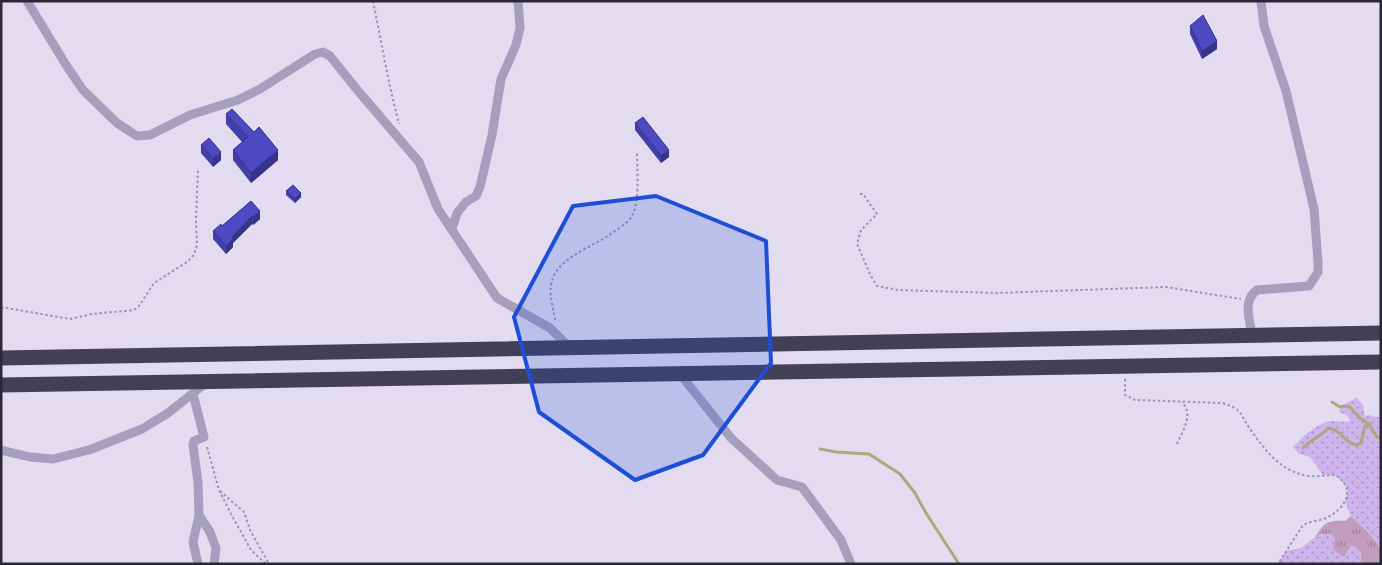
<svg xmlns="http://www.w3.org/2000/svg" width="1382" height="565" font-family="'Golos Text',sans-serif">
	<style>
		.grass { fill: url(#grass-tufts) }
		.sand { fill: url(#sand-dots) }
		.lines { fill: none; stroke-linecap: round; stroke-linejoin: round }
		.stream { stroke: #aea67c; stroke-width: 3 }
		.path { stroke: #9a93b5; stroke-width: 2; stroke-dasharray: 2.5 2.5; stroke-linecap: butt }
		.street { stroke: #a69ebd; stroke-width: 9 }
		.highway { stroke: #424057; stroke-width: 15 }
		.wall { fill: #423fa8 }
		.shaded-wall { fill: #363388 }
		.building { fill: #4d49c3; stroke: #363388 }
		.marked { fill: #1d4ed8; fill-opacity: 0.2; stroke: #1d4ed8; stroke-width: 4; stroke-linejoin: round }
	</style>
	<defs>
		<pattern id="grass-tufts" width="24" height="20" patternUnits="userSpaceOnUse" patternTransform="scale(1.25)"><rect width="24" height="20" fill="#c09dbc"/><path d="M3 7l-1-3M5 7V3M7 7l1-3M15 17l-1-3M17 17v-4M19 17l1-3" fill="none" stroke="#9c809a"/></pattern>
		<pattern id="sand-dots" width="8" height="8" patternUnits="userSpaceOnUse" patternTransform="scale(1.25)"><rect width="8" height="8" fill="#cdb4ec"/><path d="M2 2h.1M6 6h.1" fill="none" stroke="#a792c0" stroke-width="1.8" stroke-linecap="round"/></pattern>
	</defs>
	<rect width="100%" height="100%" fill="#e3dcf1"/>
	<path class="grass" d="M1351,516L1368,532L1381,548V564H1360L1361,554L1348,550L1344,558L1335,551L1332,546L1335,538L1323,534L1315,537C1325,522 1327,520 1345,521Z"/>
	<g class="sand">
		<path d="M1357,398L1363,405L1365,416L1369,415L1381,418V547L1368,532L1351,516L1345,502L1348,491L1346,485L1335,475H1323L1310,457L1299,454L1293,447C1302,437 1316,424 1330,421C1337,420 1343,423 1350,421L1348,416L1339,412L1340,406Z"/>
		<path d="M1330,533L1335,538L1332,546L1335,551L1344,557L1351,546L1356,547L1361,553L1360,564H1278L1286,551L1301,548L1315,537Z"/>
	</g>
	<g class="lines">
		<g class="stream">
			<path d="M1332,402L1340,407L1349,406L1360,418L1369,424"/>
			<path d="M1303,448C1311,440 1320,436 1329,428C1344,432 1342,441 1356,445L1361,443L1365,426L1369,424L1377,437L1381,438"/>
			<path d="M820,449L836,452L869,454L900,474L915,493L926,513L959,564"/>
		</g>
		<g class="path">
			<path d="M373,1L390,87L399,124"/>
			<path d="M860,194H863L877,214L861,230L857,244L870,274L877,286L898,290L996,293L1166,287L1241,299"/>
			<path d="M1,307L70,319L92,314L134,310L139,306L154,283L187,262L194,255L197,245L196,219L198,168"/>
			<path d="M555,320C554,310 549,296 551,286C554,258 592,248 612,233C619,228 628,223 632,216C640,201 637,169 637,152"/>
			<path d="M1125,379V395L1135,400L1223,403C1243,410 1239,413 1250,429C1265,450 1281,472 1308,476C1317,477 1327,475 1335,475C1357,488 1346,509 1326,518C1319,521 1311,521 1303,525L1278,564"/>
			<path d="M1177,444C1183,430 1194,415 1182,402"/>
			<path d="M207,447L219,490L231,514L251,550L266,564"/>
			<path d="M220,491L244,512L250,530L269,564"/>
		</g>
		<g class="street">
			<path d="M27,1L66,65L83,90L117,123L137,136L150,135L190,115L238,100L260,89L315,54L323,52L330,56L359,92L419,162L438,209L497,298L550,328L569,347"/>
			<path d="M452,229L457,213L466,202L476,196L480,187L492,135L501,79L516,45L520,28L518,1"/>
			<path d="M1252,336C1250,319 1242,301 1257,290L1309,286L1318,272V262L1314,209L1286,91L1264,26L1261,1"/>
			<path d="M680,374L731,438L777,480L802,487L841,540L851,564"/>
			<path d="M193,394L204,437L194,441L193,445L198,482L199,515L210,532L216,548L214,564"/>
			<path d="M1,450L30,457L53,459L89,450L142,429L168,413L207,382"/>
			<path d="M198,564L193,542L199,515"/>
		</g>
		<g class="highway">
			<path d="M1,358L1381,333"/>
			<path d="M1,385L1381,362"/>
		</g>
	</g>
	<g class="wall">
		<path d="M1190,26L1217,49L1202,59L1190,34Z"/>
		<path d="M226,114L278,160L251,183L233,160V150L242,142L226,124Z"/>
		<path d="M635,123L669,157L661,163L635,130Z"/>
		<path d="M201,145L221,160L213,167L201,153Z"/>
		<path d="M286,191L301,197L295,203L286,195Z"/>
		<path d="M251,201L260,219L253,225L252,224L233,243V247L226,254L213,239V231L222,226Z"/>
	</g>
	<g class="shaded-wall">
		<path d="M1217,41V49L1202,59V51Z"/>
		<path d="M278,150V160L251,183V173Z"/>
		<path d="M669,150V157L661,163V156Z"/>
		<path d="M221,152V160L213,167V159Z"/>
		<path d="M301,193V197L295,203V199Z"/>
		<path d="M260,211V219L253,225V217Z"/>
		<path d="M252,216V224L233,243V247L226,254V246L232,237Z"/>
	</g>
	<g class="building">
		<path d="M1203,15L1217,41L1202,51L1190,26Z"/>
		<path d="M232,109L254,132L259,127L278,150L251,173L233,150L248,137L226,114Z"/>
		<path d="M643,117L669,150L661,156L635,123Z"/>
		<path d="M209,138L221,152L213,159L201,145Z"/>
		<path d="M293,185L301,193L295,199L286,191Z"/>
		<path d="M251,201L260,211L253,217L252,216L232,237L233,239L226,246L213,231L221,224L222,226Z"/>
	</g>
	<path class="marked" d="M656,196L766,241L771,363L703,455L635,480L539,412L514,317L573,206Z"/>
	<rect width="1382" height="565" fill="none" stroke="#2a2836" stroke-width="5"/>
</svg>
